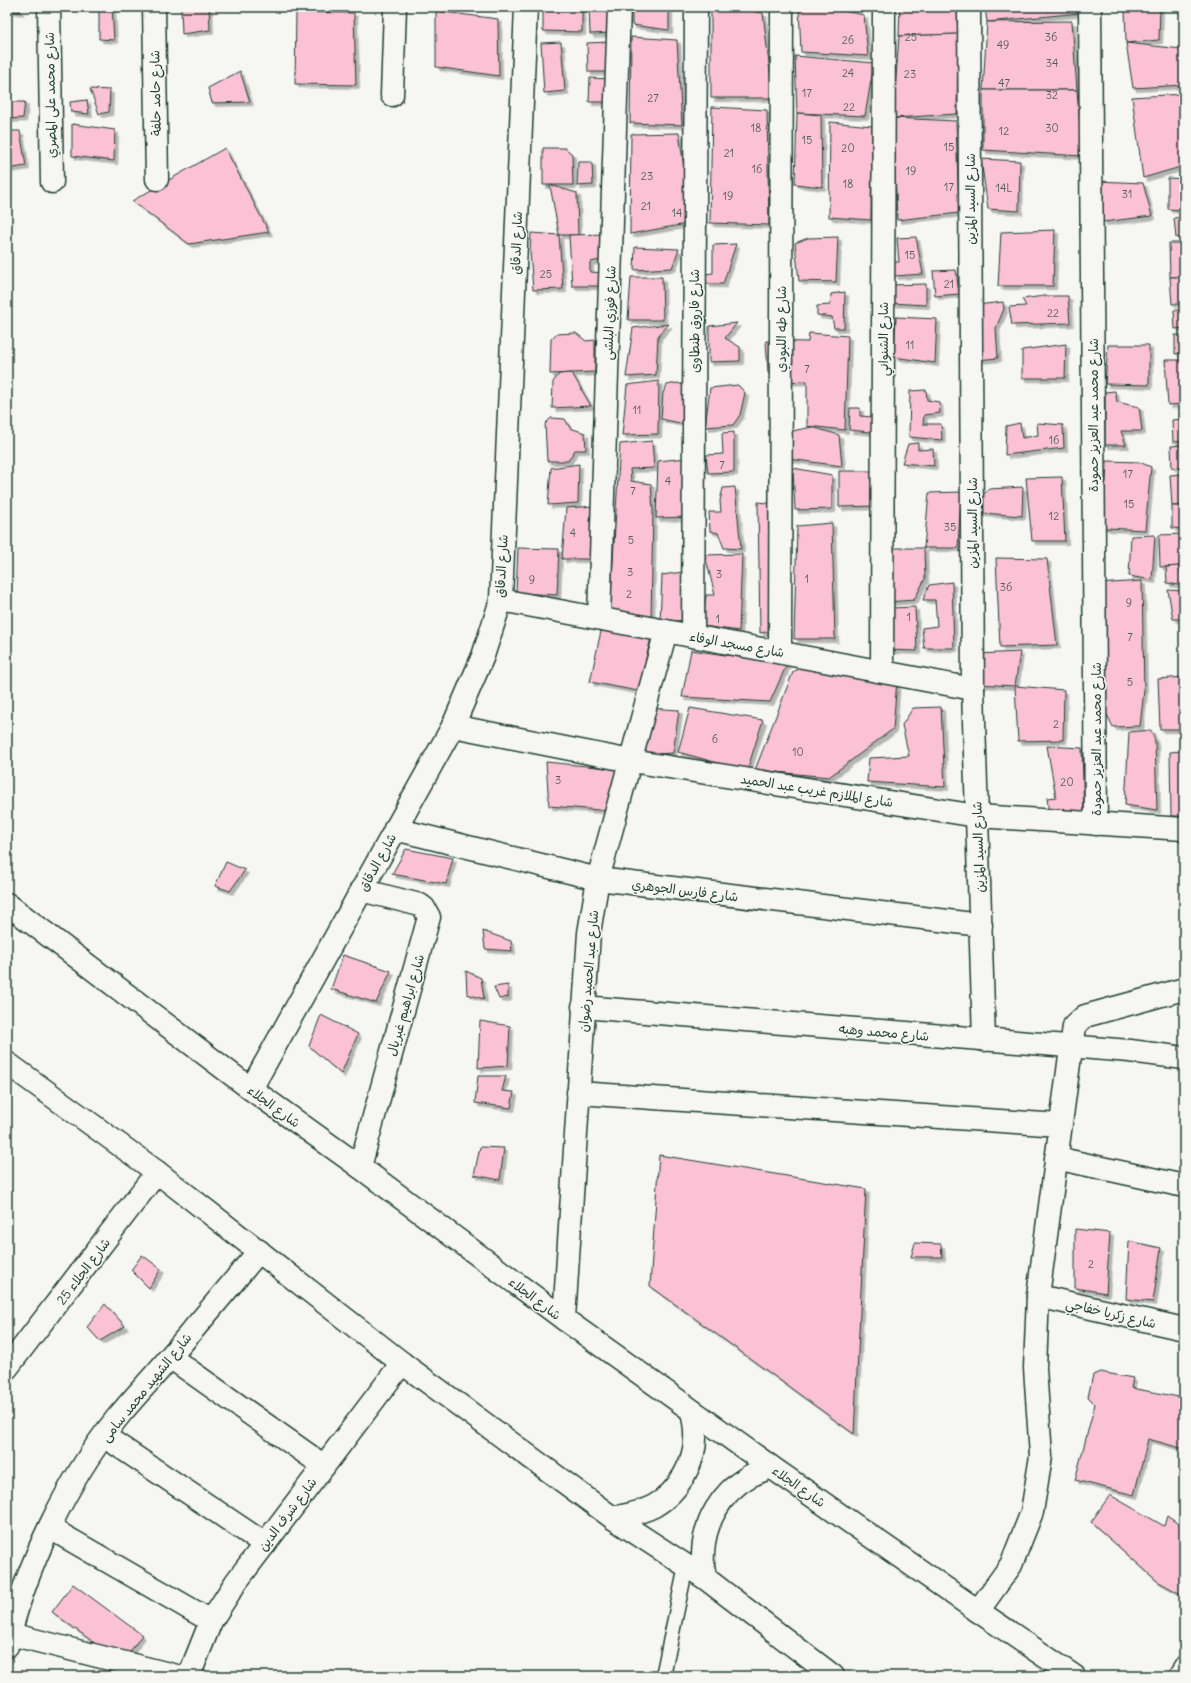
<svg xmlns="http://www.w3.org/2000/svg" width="1191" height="1683" font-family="Delius,'Playpen Sans Arabic',sans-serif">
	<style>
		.building { fill: #fbc1d4; stroke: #1f3d34; filter: url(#shadow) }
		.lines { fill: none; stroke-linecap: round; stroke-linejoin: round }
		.lane-casing { stroke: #1f3d34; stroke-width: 17 }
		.street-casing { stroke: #1f3d34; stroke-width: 25 }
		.secondary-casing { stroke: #1f3d34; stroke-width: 25 }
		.lane { stroke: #f6f6f2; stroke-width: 14 }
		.street { stroke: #f6f6f2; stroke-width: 22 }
		.secondary { stroke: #f6f6f2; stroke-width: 22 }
		.labels { text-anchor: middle; stroke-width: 3; stroke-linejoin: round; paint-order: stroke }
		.number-label { font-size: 11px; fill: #565e5c }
		.street-label { font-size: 13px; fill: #1f3d34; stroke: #f6f6f2 }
	</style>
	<defs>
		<filter id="shadow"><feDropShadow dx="3.5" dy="3.5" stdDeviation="0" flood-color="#0004"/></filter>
	</defs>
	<rect width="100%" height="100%" fill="#f6f6f2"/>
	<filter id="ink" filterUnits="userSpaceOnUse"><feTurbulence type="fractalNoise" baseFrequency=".025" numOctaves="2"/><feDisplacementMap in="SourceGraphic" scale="8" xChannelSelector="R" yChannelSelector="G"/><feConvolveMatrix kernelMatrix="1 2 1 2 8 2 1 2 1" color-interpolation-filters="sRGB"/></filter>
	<g filter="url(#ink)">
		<g class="building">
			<path d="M7,7H16L21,12L7,10Z"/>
			<path d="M99,7H112L114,40L99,39Z"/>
			<path d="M181,7H209L210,30L182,34Z"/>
			<path d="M543,7H582V32L543,31Z"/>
			<path d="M589,7H613L614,33L590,34Z"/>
			<path d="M632,7H669V30L632,25Z"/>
			<path d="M711,7H726L763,13L773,98H711Z"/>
			<path d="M799,7H824L864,15L868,56L801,52Z"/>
			<path d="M900,7H957L958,34L899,36Z"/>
			<path d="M985,7H1081V13L987,22Z"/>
			<path d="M1125,7H1160L1159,40L1126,43Z"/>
			<rect x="1181" y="7" width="3" height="22"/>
			<path d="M436,11L498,19L499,76L436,67Z"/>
			<path d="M296,12L354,13L356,85L295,84Z"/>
			<path d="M1072,21L1077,90H983L987,22Z"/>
			<path d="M958,34L957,114L893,118L899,36Z"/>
			<path d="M631,37L677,40L682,125L630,123Z"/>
			<path d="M561,42L565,91L544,93L541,43Z"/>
			<path d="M609,42L610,72H588L587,43Z"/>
			<path d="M1126,43L1182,49L1184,60V85L1133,88Z"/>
			<path d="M795,56L874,63L865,116L797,113Z"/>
			<path d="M240,71L250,102L212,103L208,88Z"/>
			<path d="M590,78L610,79L609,102H589Z"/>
			<path d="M90,89L110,90L109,112L99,114Z"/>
			<path d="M983,90H1077L1082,156L983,150Z"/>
			<path d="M1184,94V166L1143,178L1132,97Z"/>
			<path d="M87,100L89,114L71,112L70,102Z"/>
			<path d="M7,102H25L23,118L7,119Z"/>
			<path d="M712,107L767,110L769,225L710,223Z"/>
			<path d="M797,113L821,115L822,187L795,184Z"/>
			<path d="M893,118L956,121L959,213L897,220Z"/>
			<path d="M830,122L872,126L871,220L829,217Z"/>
			<path d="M72,124L115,130L114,161L72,156Z"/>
			<path d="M7,131H20L26,166L7,169Z"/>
			<path d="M679,133L692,223L630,234L631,134Z"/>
			<path d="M225,148L269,232L189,244L132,201Z"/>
			<path d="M543,148H565L572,154L573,185H543Z"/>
			<path d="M981,159L1020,161L1019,211L988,209Z"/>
			<path d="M578,162H592L593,185L577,186Z"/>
			<path d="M1168,178L1184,179V210L1168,209Z"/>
			<path d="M1098,181L1143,183L1152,216L1103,222Z"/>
			<path d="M550,185L577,193L578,235H559Z"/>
			<path d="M1184,217V237L1176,238L1174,218Z"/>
			<path d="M1055,230L1053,286H998L1001,232Z"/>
			<path d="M531,233L559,235L563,289L533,290L530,252Z"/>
			<path d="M607,234L606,259L590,262V272L604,273L605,286H572L569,235Z"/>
			<path d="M838,237L836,282L799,281L795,243L808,238Z"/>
			<path d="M916,237L923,274L895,276L893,262H899L897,238Z"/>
			<path d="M1169,243H1184V277H1170Z"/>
			<path d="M736,244L723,284H707L705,274L713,273V245Z"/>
			<path d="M635,247L679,249L672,268L634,270Z"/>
			<path d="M956,270L959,294L935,296L933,271Z"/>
			<path d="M631,277H662L663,320H628Z"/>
			<path d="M1170,277H1184V304H1172Z"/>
			<path d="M926,284V305L889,303L888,285Z"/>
			<path d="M845,292L844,328H834L832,317L817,315V306L830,305L831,294Z"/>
			<path d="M1044,296H1068L1070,323L1012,325L1009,307L1026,306L1022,299Z"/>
			<path d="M1003,302L1004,309L996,328L998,358L977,360V305Z"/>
			<path d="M1174,310H1184V328L1175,329Z"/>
			<path d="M896,317L937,319L935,363L894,357Z"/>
			<path d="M737,323L725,338L740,347V361L709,362V326Z"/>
			<path d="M669,324L658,336L656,375L626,377L633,328Z"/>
			<path d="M576,333L586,341L595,340V372L550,374L551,339L556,334Z"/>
			<path d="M809,333L848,336L845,430L807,426V381L781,382L768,373L766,341L808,342Z"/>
			<path d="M1175,335H1184V353L1175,354Z"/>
			<path d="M1066,344L1065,378H1022V350Z"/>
			<path d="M1108,345H1149V385L1105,384Z"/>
			<path d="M1165,360H1184V404L1168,405Z"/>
			<path d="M572,373L591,406L552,408L553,382L559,374Z"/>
			<path d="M659,381L658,434L622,435L627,385Z"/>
			<path d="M677,383L686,386L689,425L661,419L663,393L667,385Z"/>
			<path d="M738,385L745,393L740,415L733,425L705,427L710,388Z"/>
			<path d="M926,390L927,400L939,402L940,413L924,415L923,424H941L942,440L909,437L910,391Z"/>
			<path d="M1115,391L1117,402L1139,407L1142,431H1121L1126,445H1105V392Z"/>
			<path d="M850,408H860V416L873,417L881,433L849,430Z"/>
			<path d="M551,418L565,419L570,428L585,433L586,450H575L568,461H547L545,424Z"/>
			<path d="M1184,419V441L1173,442L1172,420Z"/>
			<path d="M1020,423L1022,438L1038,435L1037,423L1063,425L1064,448L1005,455L1006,426Z"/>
			<path d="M812,427L839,435L842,466L789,459L787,432Z"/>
			<path d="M734,432V472L708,473L706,455L723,454L722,433Z"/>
			<path d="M652,441L654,468L630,469L631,481L651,484L653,510L651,620L610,611L620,444Z"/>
			<path d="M918,443V450L933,449L934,466L902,463L908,444Z"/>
			<path d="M1184,445V467L1172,468L1171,446Z"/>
			<path d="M687,458L690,517L656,518L658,461Z"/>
			<path d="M1107,461L1139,462L1151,467L1145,530L1107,528L1099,525L1097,488L1106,483Z"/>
			<path d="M579,464L578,503L548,505L551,468Z"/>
			<path d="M793,468L832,475V509L795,510Z"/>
			<path d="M839,471H877L878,506L839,507Z"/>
			<path d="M1184,474V505L1172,506L1170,475Z"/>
			<path d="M1062,477L1065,541H1032L1026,478Z"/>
			<path d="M735,487L741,549L724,548L718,533L710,531L709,512H721L720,501L723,488Z"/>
			<path d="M1023,487L1022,516L982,513L981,497L989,489Z"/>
			<path d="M961,492L958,548H924L929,493Z"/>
			<path d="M758,502L774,504L773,631L760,633Z"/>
			<path d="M595,506L598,559H562L566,508Z"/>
			<path d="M1172,506H1184V529L1172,528Z"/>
			<path d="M832,523L835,639H794L797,526Z"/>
			<path d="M1184,534V566L1160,567L1159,535Z"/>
			<path d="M1155,535L1152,580L1129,576L1131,536Z"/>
			<path d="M518,548L559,549L557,595L516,593Z"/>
			<path d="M887,548H924L925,579L914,600L888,602Z"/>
			<path d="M742,554L739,631L703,626L706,595H715L705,555Z"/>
			<path d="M996,558L1047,559L1057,645L1000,647Z"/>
			<path d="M1179,566V570H1184V586L1167,583L1166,567Z"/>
			<path d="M683,572L689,620L660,622L662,575Z"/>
			<path d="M1142,581L1144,690L1140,726L1113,727L1098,696L1097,584Z"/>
			<path d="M952,582L954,648H924L922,628L937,626L935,600H923L929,585Z"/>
			<path d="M1168,590L1184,591V619H1173Z"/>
			<path d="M915,607L917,651L887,650L890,608Z"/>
			<path d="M601,631L651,638L638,691L590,682Z"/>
			<path d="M691,650L787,664L770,702L682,697Z"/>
			<path d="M1020,652L1015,686L977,684V654Z"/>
			<path d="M802,667L897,680L893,729L829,777L755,770L793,672Z"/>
			<path d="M1184,677V729H1160L1158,679Z"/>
			<path d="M1015,686L1064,690L1063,740L1018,741Z"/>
			<path d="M941,707L945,787L867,782L869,758L909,756L902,725L913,708Z"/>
			<path d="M648,708L679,710L673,753L639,755Z"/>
			<path d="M690,708L763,720L747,771L678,752Z"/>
			<path d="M1151,730L1155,741L1157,810L1125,805L1129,732Z"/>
			<path d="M1047,746L1082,748L1084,818L1049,814L1047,798L1056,797Z"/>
			<path d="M1183,751L1184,816H1171L1170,752Z"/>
			<path d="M546,762L617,769L612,811L549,806Z"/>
			<path d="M406,849L453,858L446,884L392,874Z"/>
			<path d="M226,862L245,870L230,891L215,886Z"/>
			<path d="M483,931L511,941L512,951L485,949Z"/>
			<path d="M343,955L391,971L376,1003L331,989Z"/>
			<path d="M466,971L481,978L484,999L467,994Z"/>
			<path d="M508,985V997L499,999L494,987Z"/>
			<path d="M321,1015L358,1034L341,1074L309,1046Z"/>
			<path d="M480,1021L510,1026L508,1066L478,1068Z"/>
			<path d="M478,1076H506L502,1091L514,1092L511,1108L475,1103Z"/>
			<path d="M480,1147L504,1148L500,1180L474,1175Z"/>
			<path d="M659,1155L866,1189L854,1434L650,1286Z"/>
			<path d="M1075,1229L1110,1233L1106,1293L1075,1288Z"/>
			<path d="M1129,1241L1161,1248L1153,1302L1126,1299Z"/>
			<path d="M915,1243L941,1244L942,1257H911Z"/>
			<path d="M142,1255L161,1269L149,1288L131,1270Z"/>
			<path d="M105,1304L125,1326L100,1341L87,1327Z"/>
			<path d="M1100,1372L1133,1378L1131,1388L1184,1398V1449L1148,1439L1134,1495L1075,1480L1095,1404L1088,1397L1093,1375Z"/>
			<path d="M1110,1495L1164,1526L1167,1516L1184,1528V1596L1157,1581L1091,1522Z"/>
			<path d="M73,1584L142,1635L122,1663L52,1612Z"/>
		</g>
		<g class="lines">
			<g class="lane-casing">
				<g id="lane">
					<path d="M663,1676L686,1566"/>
					<path d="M1175,1676L1184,1662"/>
				</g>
			</g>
			<g class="street-casing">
				<g id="street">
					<path d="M49,7L52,182"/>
					<path d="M154,7L157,179"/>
					<path d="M969,7L973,689L984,1040"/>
					<path d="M1090,7L1096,824"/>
					<path d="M392,95L395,7"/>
					<path d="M501,600L973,689"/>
					<path d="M599,618L619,7"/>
					<path d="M693,636L696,7"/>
					<path d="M780,652L782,7"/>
					<path d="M882,671L884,7"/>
					<path d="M453,726L631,761L977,816L1184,829"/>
					<path d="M395,829L598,879L981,925"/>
					<path d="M583,1007L1130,1051L1184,1058"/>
					<path d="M251,1089L453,726L483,656L501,600L526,7"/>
					<path d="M578,1093L1060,1125"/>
					<path d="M1056,1158L1184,1186"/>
					<path d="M360,1167L429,917L424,908L420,905L361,890"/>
					<path d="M1038,1296L1184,1329"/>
					<path d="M564,1319L589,933L598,879L666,631"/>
					<path d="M170,1357L324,1466"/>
					<path d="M7,1368L157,1172"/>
					<path d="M104,1436L265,1544"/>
					<path d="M50,1528L211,1621"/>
					<path d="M978,1611L1011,1565L1032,1512L1041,1456L1035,1368L1038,1296L1074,1026L1085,1016L1184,989"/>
					<path d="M10,1634L177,1676"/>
					<path d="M7,1646C25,1568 67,1480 117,1418C131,1401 145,1386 159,1370C193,1330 226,1291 259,1251"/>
					<path d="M189,1676L211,1621L236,1582L402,1363"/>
				</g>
			</g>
			<g class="secondary-casing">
				<g id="secondary">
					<path d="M7,904L251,1089L360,1167L564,1319L771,1467L978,1611L1074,1676"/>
					<path d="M7,1063L157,1172L402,1363L613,1518L705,1578L833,1676"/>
					<path d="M613,1518C627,1515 641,1513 654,1506C679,1492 697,1460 695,1432C695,1425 693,1418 692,1411"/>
					<path d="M705,1578C704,1570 702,1562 703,1554C704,1522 721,1493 748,1477C755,1473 764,1470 771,1467"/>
				</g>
			</g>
			<use href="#lane" class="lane"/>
			<use href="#street" class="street"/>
			<use href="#secondary" class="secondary"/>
		</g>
	</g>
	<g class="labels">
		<g class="number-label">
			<text x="911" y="41">25</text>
			<text x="1051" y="41">36</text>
			<text x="848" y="44">26</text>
			<text x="1003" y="49">49</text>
			<text x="1052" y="67">34</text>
			<text x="848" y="77">24</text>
			<text x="910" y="78">23</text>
			<text x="1004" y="87">47</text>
			<text x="807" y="97">17</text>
			<text x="1052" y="99">32</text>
			<text x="653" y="102">27</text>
			<text x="849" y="111">22</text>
			<text x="756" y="132">18</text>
			<text x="1052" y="132">30</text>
			<text x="1004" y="135">12</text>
			<text x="807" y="144">15</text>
			<text x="949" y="151">15</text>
			<text x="848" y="152">20</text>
			<text x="729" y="157">21</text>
			<text x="757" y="173">16</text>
			<text x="911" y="175">19</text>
			<text x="647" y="180">23</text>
			<text x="848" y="188">18</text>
			<text x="949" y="191">17</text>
			<text x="1004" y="192">14L</text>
			<text x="1127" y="198">31</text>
			<text x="728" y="200">19</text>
			<text x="646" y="210">21</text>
			<text x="677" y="217">14</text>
			<text x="910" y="259">15</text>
			<text x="546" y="278">25</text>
			<text x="949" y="288">21</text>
			<text x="1053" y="317">22</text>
			<text x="910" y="349">11</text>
			<text x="807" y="373">7</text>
			<text x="637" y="414">11</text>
			<text x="1054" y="444">16</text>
			<text x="722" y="469">7</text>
			<text x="1128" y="478">17</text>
			<text x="668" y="485">4</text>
			<text x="633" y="495">7</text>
			<text x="1129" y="508">15</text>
			<text x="1054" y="520">12</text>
			<text x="950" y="531">35</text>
			<text x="573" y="537">4</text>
			<text x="631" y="544">5</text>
			<text x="630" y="576">3</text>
			<text x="719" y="578">3</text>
			<text x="807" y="583">1</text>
			<text x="532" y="584">9</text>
			<text x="1006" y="591">36</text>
			<text x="629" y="598">2</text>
			<text x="1129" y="607">9</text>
			<text x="909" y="621">1</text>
			<text x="718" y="623">1</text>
			<text x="1130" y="641">7</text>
			<text x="1130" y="686">5</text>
			<text x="1056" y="728">2</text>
			<text x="715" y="743">6</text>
			<text x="798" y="756">10</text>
			<text x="558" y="784">3</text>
			<text x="1067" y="786">20</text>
			<text x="1091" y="1268">2</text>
		</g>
		<g class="street-label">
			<text transform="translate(155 93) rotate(-91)" y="5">شارع حامد حلفة</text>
			<text transform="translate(50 95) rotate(-91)" y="5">شارع محمد على المصري</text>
			<text transform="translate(970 199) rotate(-90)" y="5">شارع السيد المزين</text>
			<text transform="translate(516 243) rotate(-88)" y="5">شارع الدقاق</text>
			<text transform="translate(609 313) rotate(-88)" y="5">شارع فوزي البلشى</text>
			<text transform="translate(694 321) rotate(-90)" y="5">شارع فاروق طنطاوى</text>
			<text transform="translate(781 329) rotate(-90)" y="5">شارع طه اللبودي</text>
			<text transform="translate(883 339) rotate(-90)" y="5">شارع الشنواني</text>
			<text transform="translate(1093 415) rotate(-90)" y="5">شارع محمد عبد العزيز حمودة</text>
			<text transform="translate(972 523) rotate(-90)" y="5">شارع السيد المزين</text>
			<text transform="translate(501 566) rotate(-87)" y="5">شارع الدقاق</text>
			<text transform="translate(737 644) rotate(10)" y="5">شارع مسجد الوفاء</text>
			<text transform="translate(1096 739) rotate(-90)" y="5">شارع محمد عبد العزيز حمودة</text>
			<text transform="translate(817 790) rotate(9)" y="5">شارع الملازم غريب عبد الحميد</text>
			<text transform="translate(978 847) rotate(-92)" y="5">شارع السيد المزين</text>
			<text transform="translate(377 862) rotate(-61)" y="5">شارع الدقاق</text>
			<text transform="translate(685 890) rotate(7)" y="5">شارع فارس الجوهري</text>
			<text transform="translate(588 971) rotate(-85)" y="5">شارع عبد الحميد رضوان</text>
			<text transform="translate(405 1005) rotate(-74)" y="5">شارع ابراهيم غبريال</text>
			<text transform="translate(884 1032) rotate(5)" y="5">شارع محمد وهبه</text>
			<text transform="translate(274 1106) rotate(36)" y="5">شارع الجلاء</text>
			<text transform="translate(83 1271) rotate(-53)" y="5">شارع الجلاء 25</text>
			<text transform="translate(535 1298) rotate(37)" y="5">شارع الجلاء</text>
			<text transform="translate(1111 1313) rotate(13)" y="5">شارع زكريا خفاجي</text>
			<text transform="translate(146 1387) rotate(-51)" y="5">شارع الشهيد محمد سامى</text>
			<text transform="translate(799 1486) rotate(35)" y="5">شارع الجلاء</text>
			<text transform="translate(287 1514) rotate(-53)" y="5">شارع شرف الدين</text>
		</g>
	</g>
	<rect width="1191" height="1683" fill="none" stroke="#f6f6f2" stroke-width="24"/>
	<rect x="12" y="12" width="1167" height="1659" fill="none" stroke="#1f3d34" stroke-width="1.5" filter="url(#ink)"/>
</svg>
